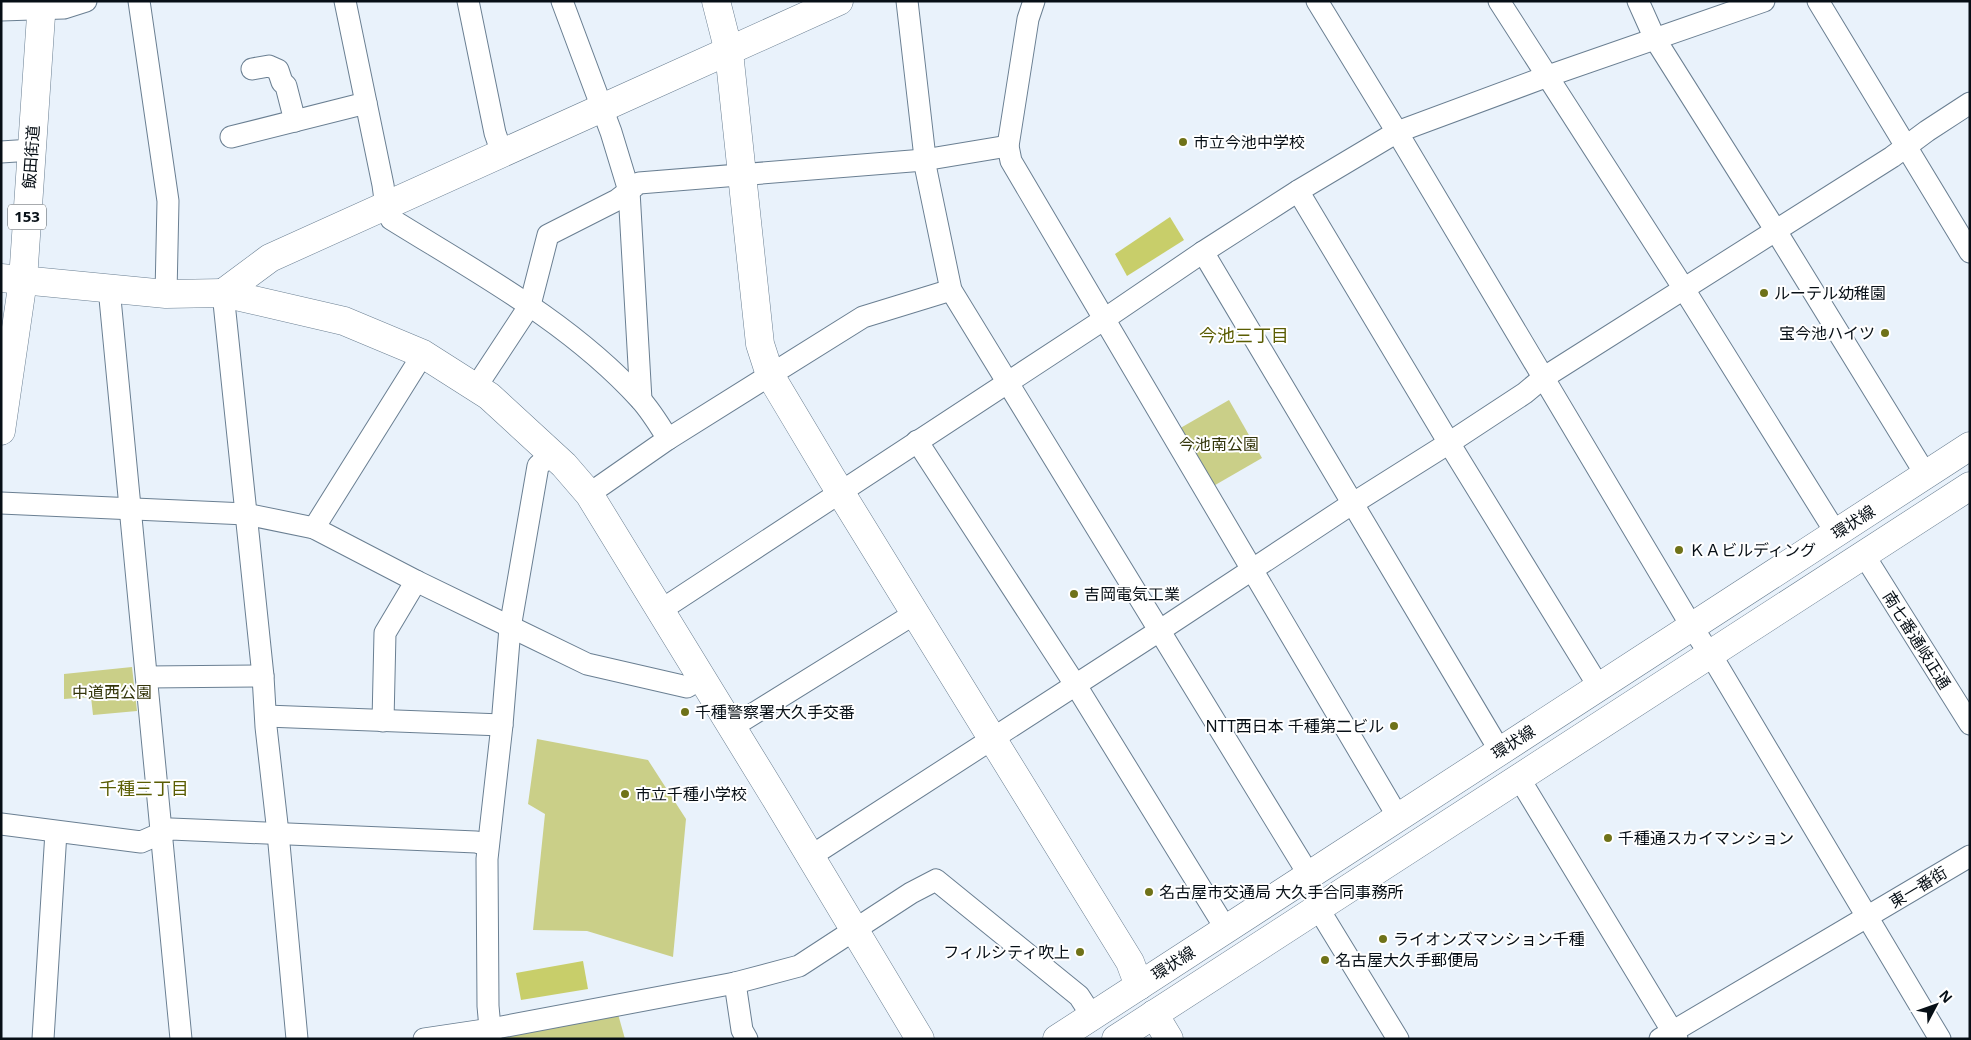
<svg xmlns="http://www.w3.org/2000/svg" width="1971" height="1040" font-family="'Noto Sans','Noto Sans JP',sans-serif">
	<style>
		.green { fill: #cacf88 }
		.water { fill: #c8ce6a }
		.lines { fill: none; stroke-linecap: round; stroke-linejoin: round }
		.street-casing { stroke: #6a7f92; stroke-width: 23 }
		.secondary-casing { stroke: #6a7f92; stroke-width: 29 }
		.primary-casing { stroke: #6a7f92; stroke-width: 29 }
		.highway-casing { stroke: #6a7f92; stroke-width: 29 }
		.street { stroke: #fff; stroke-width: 21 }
		.secondary { stroke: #fff; stroke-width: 28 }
		.primary { stroke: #fff; stroke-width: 28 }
		.highway { stroke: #fff; stroke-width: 28 }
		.poi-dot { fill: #6f7218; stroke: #fff; stroke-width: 2 }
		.labels { text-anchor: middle; stroke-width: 4; stroke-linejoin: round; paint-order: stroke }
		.shield { fill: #fff; stroke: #51575c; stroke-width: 1 }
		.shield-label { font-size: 15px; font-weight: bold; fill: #070f16 }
		.poi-label { font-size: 16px; fill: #070f16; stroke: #fff; text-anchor: start }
		.street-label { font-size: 16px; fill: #070f16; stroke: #fff }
		.park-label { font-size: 16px; fill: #33350a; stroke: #fff }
		.neighbourhood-label { font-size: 18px; fill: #5a5d03; stroke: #fff }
	</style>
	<rect width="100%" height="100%" fill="#e9f2fb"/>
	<g class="green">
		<path d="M1229,400L1262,458L1210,488L1177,430Z"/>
		<path d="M132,667L137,711L93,715L91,697L64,699V674Z"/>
		<path d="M537,739L648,760L686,819L673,957L587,931L533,930L545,814L528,804Z"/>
		<path d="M618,1014L625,1039H503L506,1035Z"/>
	</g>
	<g class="water">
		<path d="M1170,217L1184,240L1127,276L1115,254Z"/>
		<path d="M583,961L588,989L521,1000L516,973Z"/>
	</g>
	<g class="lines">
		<g class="street-casing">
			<g id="street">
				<path d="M139,1L168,201L166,294"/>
				<path d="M345,1L383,185L386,207L391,219C478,273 571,323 640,399C651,411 660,426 668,439"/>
				<path d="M468,1L495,133L502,153"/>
				<path d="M562,1L611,132L629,191L641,400"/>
				<path d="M907,1L924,149V160L951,290L1309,875"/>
				<path d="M1034,1L1028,19L1008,146L1011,161L1398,817"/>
				<path d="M1317,1L1397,132L1692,627L1717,665L1940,1039"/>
				<path d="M1499,1L1677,278L1836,533"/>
				<path d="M1638,1L1655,39L1776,231L1926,475"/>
				<path d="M1818,1L1970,252"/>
				<path d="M1,10L64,8L86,1"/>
				<path d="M252,69L269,66L278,70L282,82L286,86L295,121"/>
				<path d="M231,137L366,103"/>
				<path d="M1,152L32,150"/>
				<path d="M1298,191L1449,443L1599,687"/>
				<path d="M1203,252L1500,751"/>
				<path d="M109,288L181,1039"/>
				<path d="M223,293L263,676L266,727L278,833L297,1039"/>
				<path d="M476,387L530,305L548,235L617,200L639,183L924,160L1008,146"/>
				<path d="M917,441L1080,692L1226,929"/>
				<path d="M589,494L668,439L863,317L951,290"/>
				<path d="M1,503L246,514L314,528L416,581L587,664L687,687L702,678"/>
				<path d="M314,528L423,354"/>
				<path d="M1864,555L1970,724"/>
				<path d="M661,610L1103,320L1203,252L1298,191L1397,132L1548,76L1764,1"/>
				<path d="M147,677L263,676"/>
				<path d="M266,716L502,725"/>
				<path d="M383,721L385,633L416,581"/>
				<path d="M732,727L914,614"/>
				<path d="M1519,778L1677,1039"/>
				<path d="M1,824L141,842L171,829L476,842L488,845"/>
				<path d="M811,856L1159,631L1344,509L1449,443L1525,393L1543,378L1892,157L1927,131L1970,103"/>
				<path d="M1318,908L1398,1039"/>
				<path d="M735,983L742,1030L747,1039"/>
				<path d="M43,1039L56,832"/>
				<path d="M424,1039L491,1029L735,983L799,966L911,893L936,880L1079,996L1092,1016"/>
				<path d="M491,1039L488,1006L487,859L502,725L510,628L538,466L552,453"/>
				<path d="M1660,1039L1970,856"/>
			</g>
		</g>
		<g class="secondary-casing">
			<g id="secondary">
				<path d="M716,1L729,52L760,344L770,375L831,477L1130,962L1139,986"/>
				<path d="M1,278L166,294L223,293L344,321L423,354L489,396L564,465L589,494L776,799L920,1039"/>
				<path d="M223,293L270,258L839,1"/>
				<path d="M1154,1014L1169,1039"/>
			</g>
		</g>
		<g class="primary-casing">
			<g id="primary">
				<path d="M1057,1039L1970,446"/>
				<path d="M1116,1039L1970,486"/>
			</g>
		</g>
		<g class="highway-casing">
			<path id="highway" d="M1,431L23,280L42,1"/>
		</g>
		<use href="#street" class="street"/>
		<use href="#secondary" class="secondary"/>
		<use href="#primary" class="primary"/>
		<use href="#highway" class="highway"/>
	</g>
	<g class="poi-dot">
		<circle cx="1183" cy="142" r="5"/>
		<circle cx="1764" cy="293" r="5"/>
		<circle cx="1885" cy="333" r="5"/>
		<circle cx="1679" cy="550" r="5"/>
		<circle cx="1074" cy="594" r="5"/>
		<circle cx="685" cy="712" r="5"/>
		<circle cx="1394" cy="726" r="5"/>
		<circle cx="625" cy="794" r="5"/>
		<circle cx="1608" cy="838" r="5"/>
		<circle cx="1149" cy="892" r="5"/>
		<circle cx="1383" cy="939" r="5"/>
		<circle cx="1080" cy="952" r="5"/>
		<circle cx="1325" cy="960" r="5"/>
	</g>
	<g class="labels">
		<rect class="shield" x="8" y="204.5" width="38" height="25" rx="4"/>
		<g class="shield-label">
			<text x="27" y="222">153</text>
		</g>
		<g class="poi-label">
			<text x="1193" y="148">市立今池中学校</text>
			<text x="1774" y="299">ルーテル幼稚園</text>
			<text x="1875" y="339" text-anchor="end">宝今池ハイツ</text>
			<text x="1689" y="556">ＫＡビルディング</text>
			<text x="1084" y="600">吉岡電気工業</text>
			<text x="695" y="718">千種警察署大久手交番</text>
			<text x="1384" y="732" text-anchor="end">NTT西日本 千種第二ビル</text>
			<text x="635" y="800">市立千種小学校</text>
			<text x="1618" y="844">千種通スカイマンション</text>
			<text x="1159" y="898">名古屋市交通局 大久手合同事務所</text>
			<text x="1393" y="945">ライオンズマンション千種</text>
			<text x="1070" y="958" text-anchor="end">フィルシティ吹上</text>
			<text x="1335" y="966">名古屋大久手郵便局</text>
		</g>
		<g class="street-label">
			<text transform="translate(31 157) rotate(-86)" y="6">飯田街道</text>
			<text transform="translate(1853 522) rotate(-33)" y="6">環状線</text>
			<text transform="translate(1917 640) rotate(58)" y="6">南七番通岐正通</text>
			<text transform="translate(1513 742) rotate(-33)" y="6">環状線</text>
			<text transform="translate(1918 887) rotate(-31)" y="6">東一番街</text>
			<text transform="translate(1173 963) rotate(-33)" y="6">環状線</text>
		</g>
		<g class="park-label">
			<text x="1219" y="450">今池南公園</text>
			<text x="112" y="698">中道西公園</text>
		</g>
		<g class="neighbourhood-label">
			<text x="1244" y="342">今池三丁目</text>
			<text x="144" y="795">千種三丁目</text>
		</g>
	</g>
	<rect width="1971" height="1040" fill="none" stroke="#070f16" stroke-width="5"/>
	<g transform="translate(1936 1005) rotate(49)" stroke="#ffffff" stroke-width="4" paint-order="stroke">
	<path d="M0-4L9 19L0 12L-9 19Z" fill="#070f16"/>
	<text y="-8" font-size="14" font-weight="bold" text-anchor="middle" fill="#070f16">N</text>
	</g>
</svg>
